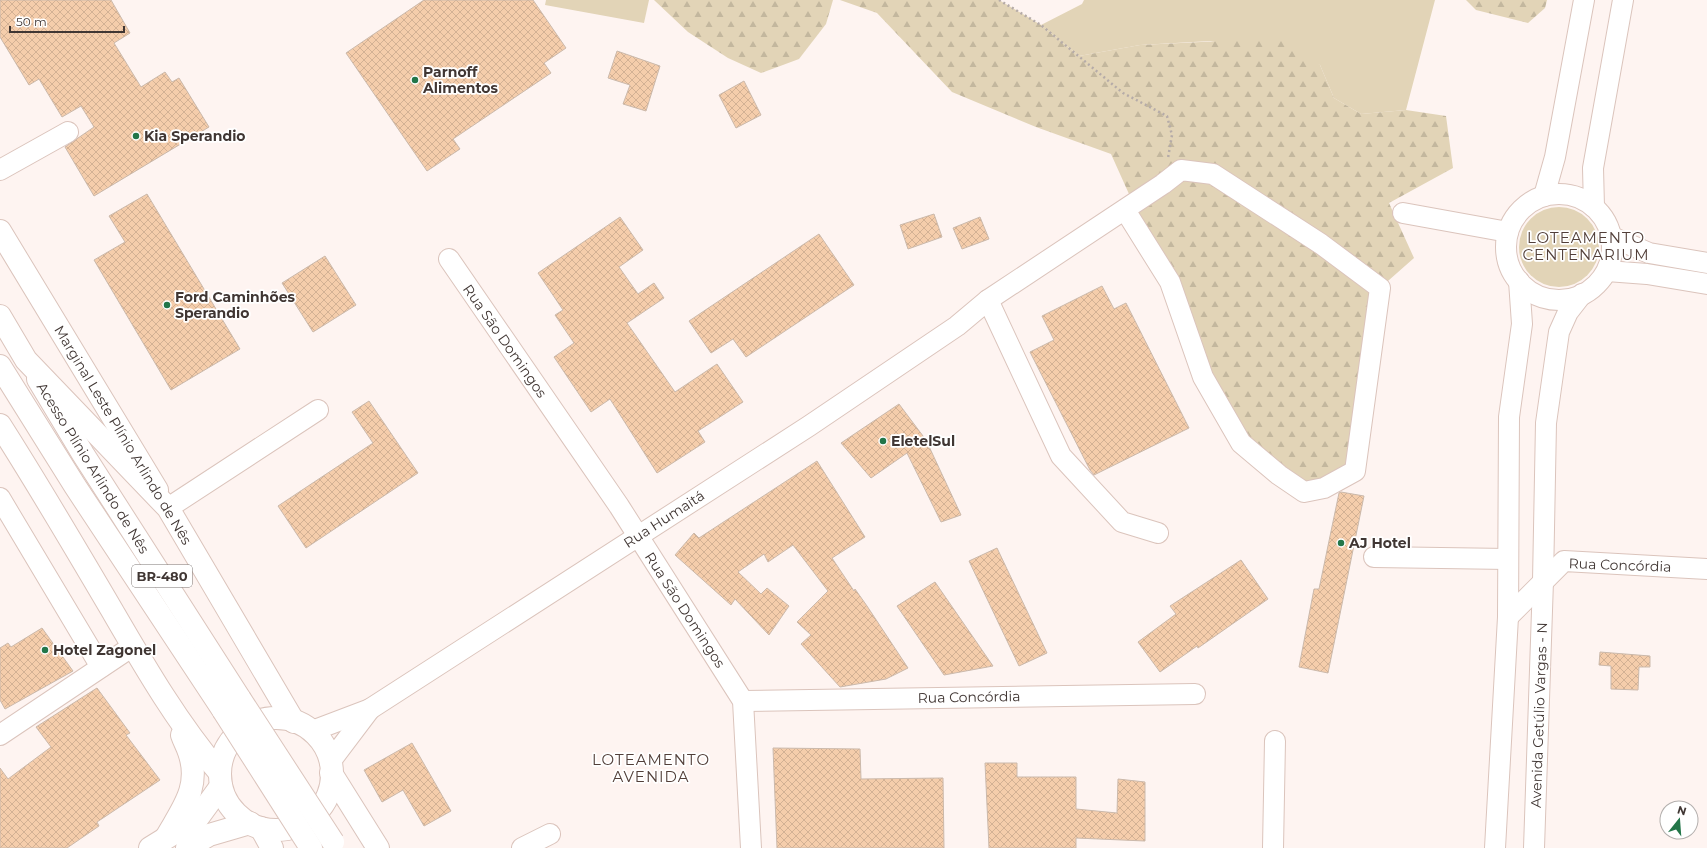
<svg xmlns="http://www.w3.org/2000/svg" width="1707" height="848" font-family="Montserrat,sans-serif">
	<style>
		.green { fill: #e2d4b7 }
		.forest { fill: url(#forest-firs) }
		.building { fill: url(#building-cross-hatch); stroke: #cbb9ab }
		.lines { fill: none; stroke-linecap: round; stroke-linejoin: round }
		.minor-casing { stroke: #dbc4bc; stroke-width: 22 }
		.major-casing { stroke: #dbc4bc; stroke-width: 24 }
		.highway-casing { stroke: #dbc4bc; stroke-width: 24 }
		.path { stroke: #b5aba8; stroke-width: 2.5; stroke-dasharray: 2 3; stroke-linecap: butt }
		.minor { stroke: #fff; stroke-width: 20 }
		.major { stroke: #fff; stroke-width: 22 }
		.highway { stroke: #fff; stroke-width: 22 }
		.major-bridge-casing { stroke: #dbc4bc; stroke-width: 24; stroke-linecap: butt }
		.major-bridge { stroke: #fff; stroke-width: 22 }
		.poi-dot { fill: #227649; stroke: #fff; stroke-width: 1.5 }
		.labels { text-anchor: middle; stroke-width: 3.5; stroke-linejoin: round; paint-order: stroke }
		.shield { fill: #fff; stroke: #797270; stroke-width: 1 }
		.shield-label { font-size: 13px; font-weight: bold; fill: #403633 }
		.poi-label { font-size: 14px; font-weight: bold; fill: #403633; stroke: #fff; text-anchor: start }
		.street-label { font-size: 14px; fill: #403633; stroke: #fff }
		.neighbourhood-label { font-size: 15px; letter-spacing: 1px; fill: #523f39; stroke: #fff }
	</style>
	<defs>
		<pattern id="forest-firs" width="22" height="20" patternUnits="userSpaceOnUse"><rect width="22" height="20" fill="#e2d4b7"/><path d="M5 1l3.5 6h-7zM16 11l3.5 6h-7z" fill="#c3b79e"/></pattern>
		<pattern id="building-cross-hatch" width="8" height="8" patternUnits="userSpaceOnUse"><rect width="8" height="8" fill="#f5cdab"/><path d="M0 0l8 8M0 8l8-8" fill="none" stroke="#d3b194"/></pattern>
	</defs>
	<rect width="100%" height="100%" fill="#fef4f1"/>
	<g class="green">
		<path d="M546,0H649L644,23L545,5Z"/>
		<path d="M1084,0H1435L1406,110L1361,114L1334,98L1320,65L1211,41L1140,45L1079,56L1041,25L1082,4Z"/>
		<circle cx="1559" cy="247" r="40"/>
	</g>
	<g class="forest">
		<path d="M654,0H833L826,24L799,59L761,73L728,58L688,32Z"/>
		<path d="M840,0H999L1041,25L1079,56L1140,45L1280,38L1320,65L1334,98L1361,114L1406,110L1446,116L1453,168L1389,203L1414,258L1380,288L1355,471L1304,492L1241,443L1111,154L1036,127L952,92L877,13Z"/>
		<path d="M1466,0H1547L1545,8L1528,23L1476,10Z"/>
	</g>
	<g class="building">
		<path d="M0,0H111L130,33L114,43L141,87L165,72L172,82L179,78L209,127L94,196L65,147L94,127L81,106L62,117L39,79L29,85L0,37Z"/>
		<path d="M424,0H533L566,48L544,63L551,73L453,139L460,149L427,171L346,53Z"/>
		<path d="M617,51L660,66L646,111L623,104L630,85L608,78Z"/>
		<path d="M744,81L761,115L736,128L719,95Z"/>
		<path d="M147,194L240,349L171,390L94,260L125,242L109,216Z"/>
		<path d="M934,214L942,237L908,249L900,225Z"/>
		<path d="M620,217L643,250L619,267L638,294L654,283L664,298L627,323L675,392L717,364L743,402L698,431L705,442L657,473L610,399L591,412L554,357L574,343L555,315L563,310L538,273Z"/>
		<path d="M980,217L989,239L962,249L953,228Z"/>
		<path d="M819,234L854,285L746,357L733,339L711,353L689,321Z"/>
		<path d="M325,256L356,305L313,332L282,283Z"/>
		<path d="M1102,286L1114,309L1126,303L1189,428L1094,475L1090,470L1030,352L1054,340L1042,316Z"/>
		<path d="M369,401L418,473L306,548L278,506L373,443L352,412Z"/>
		<path d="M899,404L926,440L961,515L941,522L907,453L871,478L841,443Z"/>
		<path d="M817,461L865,537L832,558L854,591L855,589L867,606L908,668L886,679L840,687L801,644L811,635L797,622L828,591L793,545L768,562L764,554L738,572L761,594L767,588L789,606L769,635L735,599L731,605L675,555L694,533L699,538Z"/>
		<path d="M1341,492L1364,496L1328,673L1299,667L1314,589H1319L1339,493Z"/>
		<path d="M997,548L1047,653L1019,666L969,561Z"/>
		<path d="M1241,560L1268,599L1198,648L1197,646L1160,672L1138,642L1176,614L1170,606Z"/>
		<path d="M935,582L993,666L944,675L897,606Z"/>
		<path d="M42,628L73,671L5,709L0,700V648L8,643L11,647Z"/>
		<path d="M1600,652L1650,656V667H1639L1638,690L1611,689V666L1599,665Z"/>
		<path d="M97,688L130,733L126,735L160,780L97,822L99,826L67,848H0V768L8,779L51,747L36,727Z"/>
		<path d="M412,743L451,811L424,826L403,790L382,802L364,770Z"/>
		<path d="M773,748L860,749L861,779L943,778L944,848H777Z"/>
		<path d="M985,763H1017V777H1076V809L1117,813L1118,779L1145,782V841L1076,838V848H989Z"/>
	</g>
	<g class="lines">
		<g class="minor-casing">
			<g id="minor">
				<path d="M0,170L68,132"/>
				<circle cx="1559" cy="247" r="53"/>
				<path d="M1544,196L1555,157L1584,0"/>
				<path d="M1594,207L1593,168L1623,0"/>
				<path d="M1403,213L1508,232"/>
				<path d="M1612,237L1649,253L1707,263"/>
				<path d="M449,259L619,506L743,701L751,848"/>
				<path d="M1607,271L1647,274L1707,284"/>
				<path d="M988,300L1061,456L1122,522L1158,533"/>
				<path d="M0,498L101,667"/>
				<path d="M168,508L318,410"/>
				<path d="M1374,557L1508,559"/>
				<path d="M1508,617L1564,561L1707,569"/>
				<path d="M743,701L1195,694"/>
				<path d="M312,731L370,709L809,426L957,326L988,300L1163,184L1181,170L1213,174L1321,244L1380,288L1355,471L1324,488L1304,492L1279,475L1241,443L1203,377L1170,282L1125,210"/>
				<path d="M0,735L133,646"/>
				<path d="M330,762L370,709"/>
				<path d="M522,848L550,834"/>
				<path d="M1273,848L1275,741"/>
				<path d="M1495,848L1508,617L1509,417L1522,324L1519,281"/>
				<path d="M1534,848L1543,581L1546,423L1559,332L1568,312L1582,294"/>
			</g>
		</g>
		<g class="major-casing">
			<g id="major">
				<path d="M0,231L157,490"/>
				<path d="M0,366L75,486L223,710"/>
				<path d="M38,379L83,454L240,699"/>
				<path d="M331,773L378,848"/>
				<path d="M261,828L272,848"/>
			</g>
		</g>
		<g class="highway-casing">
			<g id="highway">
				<path d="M0,316L26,360L168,508L294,722"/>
				<path d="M0,425C39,486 76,549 113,612C145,667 178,724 220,773"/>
				<circle cx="276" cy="774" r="56"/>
				<path d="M167,836C183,808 201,786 189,752C187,746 184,741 182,735"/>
				<path d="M150,848L197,819L221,786"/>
				<path d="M187,848L209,835L250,823"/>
			</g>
		</g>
		<path class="path" d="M999,0L1041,25L1123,93L1167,116L1172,135L1168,158"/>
		<use href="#minor" class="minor"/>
		<use href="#major" class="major"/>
		<use href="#highway" class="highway"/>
		<g class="major-bridge-casing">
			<g id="major-bridge">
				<path d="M240,699L333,842"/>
				<path d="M223,710L311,848"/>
			</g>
		</g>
		<use href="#major-bridge" class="major-bridge"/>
	</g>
	<g class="poi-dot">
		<circle cx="415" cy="80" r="4"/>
		<circle cx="136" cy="136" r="4"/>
		<circle cx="167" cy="305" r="4"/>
		<circle cx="883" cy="441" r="4"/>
		<circle cx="1341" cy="543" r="4"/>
		<circle cx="45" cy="650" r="4"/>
	</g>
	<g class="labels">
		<rect class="shield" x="132" y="565" width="60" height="22" rx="3"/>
		<g class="shield-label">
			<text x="162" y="581">BR-480</text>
		</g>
		<g class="poi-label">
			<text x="423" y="77">Parnoff<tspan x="423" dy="16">Alimentos</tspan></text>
			<text x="144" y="141">Kia Sperandio</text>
			<text x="175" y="302">Ford Caminhões<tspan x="175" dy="16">Sperandio</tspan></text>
			<text x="891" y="446">EletelSul</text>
			<text x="1349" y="548">AJ Hotel</text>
			<text x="53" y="655">Hotel Zagonel</text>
		</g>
		<g class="street-label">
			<text transform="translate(505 341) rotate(55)" y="5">Rua São Domingos</text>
			<text transform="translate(123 435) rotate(59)" y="5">Marginal Leste Plínio Arlindo de Nês</text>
			<text transform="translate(93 468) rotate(58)" y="5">Acesso Plínio Arlindo de Nês</text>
			<text transform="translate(664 519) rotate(-33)" y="5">Rua Humaitá</text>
			<text transform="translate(1620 565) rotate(2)" y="5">Rua Concórdia</text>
			<text transform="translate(685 610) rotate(57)" y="5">Rua São Domingos</text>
			<text transform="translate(969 697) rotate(-1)" y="5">Rua Concórdia</text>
			<text transform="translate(1539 715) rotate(-88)" y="5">Avenida Getúlio Vargas - N</text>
		</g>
		<g class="neighbourhood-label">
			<text x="1586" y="243">LOTEAMENTO<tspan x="1586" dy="17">CENTENARIUM</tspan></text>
			<text x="651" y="765">LOTEAMENTO<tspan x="651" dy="17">AVENIDA</tspan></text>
		</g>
	</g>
	<g transform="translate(1679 820) rotate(17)"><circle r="19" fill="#ffffff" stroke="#b3afad"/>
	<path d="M0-3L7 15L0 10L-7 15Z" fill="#227649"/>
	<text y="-6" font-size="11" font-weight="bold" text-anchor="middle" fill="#403633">N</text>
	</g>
	<path d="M10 26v6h114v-6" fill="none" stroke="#403633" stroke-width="2"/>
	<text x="16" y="26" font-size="12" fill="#403633" stroke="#ffffff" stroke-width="3" paint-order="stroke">50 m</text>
</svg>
